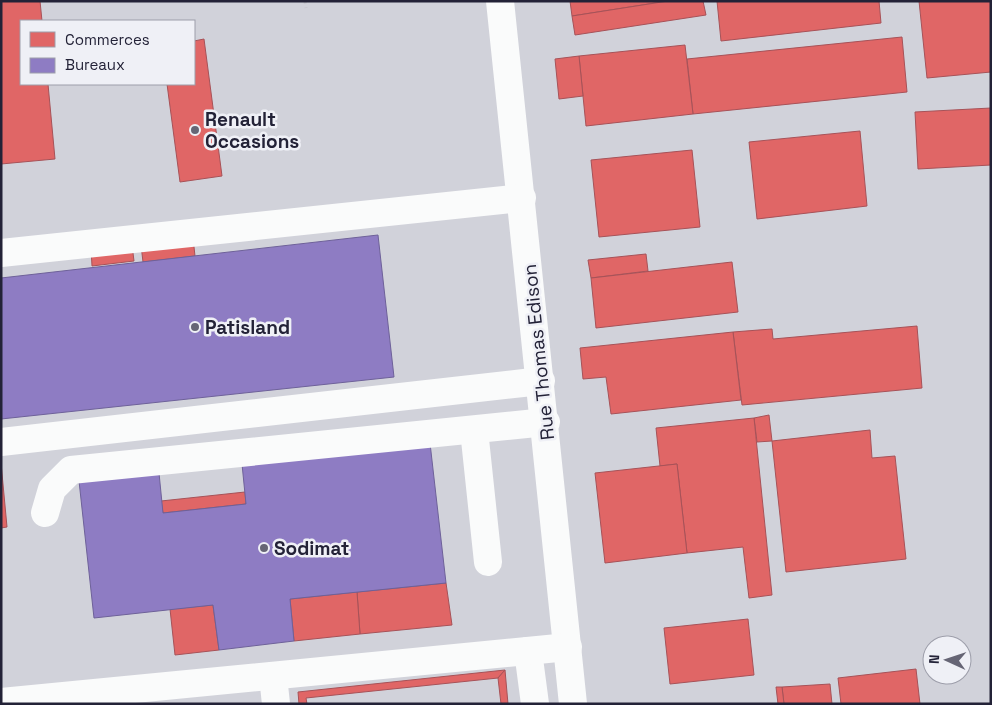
<svg xmlns="http://www.w3.org/2000/svg" width="992" height="705" font-family="'Space Grotesk',sans-serif">
	<style>
		.built { fill: #d1d2da; fill-rule: evenodd }
		.shops { fill: #e06666; stroke: #a75258 }
		.offices { fill: #8e7cc3; stroke: #6e6199 }
		.lines { fill: none; stroke-linecap: round; stroke-linejoin: round }
		.path { stroke: #c3c3ca; stroke-width: 3; stroke-dasharray: 2.5 4; stroke-linecap: butt }
		.minor { stroke: #fafbfb; stroke-width: 28 }
		.poi-dot { fill: #666575; stroke: #eff0f6; stroke-width: 2 }
		.labels { text-anchor: middle; stroke-width: 5; stroke-linejoin: round; paint-order: stroke }
		.poi-label { font-size: 19px; font-weight: bold; fill: #232237; stroke: #eff0f6; text-anchor: start }
		.street-label { font-size: 19px; fill: #232237; stroke: #eff0f6 }
	</style>
	<rect width="100%" height="100%" fill="#e1e2e7"/>
	<path class="built" d="M1,1H991V704H1ZM21,21H194V84H21ZM932,645H962V675H932Z"/>
	<g class="shops">
		<path d="M1,1H40L42,21H21V84H48L55,159L1,164Z"/>
		<path d="M570,1H668L572,16Z"/>
		<path d="M668,1H703L706,15L575,35L572,16Z"/>
		<path d="M717,1H879L881,23L721,41Z"/>
		<path d="M919,1H991V72L927,78Z"/>
		<path d="M902,37L907,92L693,114L687,59Z"/>
		<path d="M204,39L222,176L180,182L167,84H194V41Z"/>
		<path d="M685,45L693,114L586,126L579,56Z"/>
		<path d="M579,56L583,96L559,99L555,59Z"/>
		<path d="M991,108V165L918,169L915,112Z"/>
		<path d="M860,131L867,206L757,219L749,142Z"/>
		<path d="M692,150L700,227L599,237L591,160Z"/>
		<path d="M193,238L195,256L143,262L141,245Z"/>
		<path d="M132,245L134,261L92,266L91,248Z"/>
		<path d="M646,254L648,271L591,278L588,260Z"/>
		<path d="M732,262L738,312L596,328L591,278Z"/>
		<path d="M917,326L922,388L742,405L733,332L772,329L773,339Z"/>
		<path d="M733,332L741,400L611,414L606,377L583,379L580,348Z"/>
		<path d="M769,415L772,441L757,442L754,418Z"/>
		<path d="M754,418L772,595L749,598L743,547L687,553L677,464L660,466L656,428Z"/>
		<path d="M870,430L872,458L895,456L906,559L786,572L772,441Z"/>
		<path d="M1,463L7,527L1,528Z"/>
		<path d="M677,464L687,553L605,563L595,473Z"/>
		<path d="M245,492L246,504L163,513L161,501Z"/>
		<path d="M446,583L452,625L360,634L357,592Z"/>
		<path d="M357,592L360,634L294,641L290,599Z"/>
		<path d="M213,605L219,650L175,655L170,609Z"/>
		<path d="M748,619L754,675L670,684L664,628Z"/>
		<path d="M916,669L920,704H841L838,678Z"/>
		<path d="M505,670L498,678L306,698L307,704H299L298,692Z"/>
		<path d="M505,670L508,704H501L498,678Z"/>
		<path d="M830,684L832,704H784L782,687Z"/>
		<path d="M776,687H782L784,704H778Z"/>
	</g>
	<g class="offices">
		<path d="M378,235L394,377L1,419V278Z"/>
		<path d="M430,443L446,583L290,599L294,641L219,650L213,605L94,618L79,481L159,473L163,513L246,504L242,464Z"/>
	</g>
	<g class="lines">
		<path class="path" d="M305,1L306,8"/>
		<g class="minor">
			<path d="M500,1L573,704"/>
			<path d="M1,253L522,198"/>
			<path d="M474,430L488,562"/>
			<path d="M1,442L541,381"/>
			<path d="M45,513L52,489L71,470L546,422"/>
			<path d="M528,651L535,704"/>
			<path d="M273,676L276,704"/>
			<path d="M1,702L568,647"/>
		</g>
	</g>
	<g class="poi-dot">
		<circle cx="195" cy="130" r="5"/>
		<circle cx="195" cy="327" r="5"/>
		<circle cx="264" cy="548" r="5"/>
	</g>
	<g class="labels">
		<g class="poi-label">
			<text x="205" y="126">Renault<tspan x="205" dy="22">Occasions</tspan></text>
			<text x="205" y="334">Patisland</text>
			<text x="274" y="555">Sodimat</text>
		</g>
		<g class="street-label">
			<text transform="translate(538 352) rotate(-96)" y="7">Rue Thomas Edison</text>
		</g>
	</g>
	<rect width="992" height="705" fill="none" stroke="#232237" stroke-width="5"/>
	<rect x="20" y="20" width="175" height="65" fill="#eff0f6" stroke="#9d9eaa"/>
	<rect x="30" y="32" width="25" height="15" fill="#e06666" stroke="#9d9eaa"/>
	<text x="65" y="45" font-size="15" fill="#232237">Commerces</text>
	<rect x="30" y="58" width="25" height="15" fill="#8e7cc3" stroke="#9d9eaa"/>
	<text x="65" y="70" font-size="15" fill="#232237">Bureaux</text>
	<g transform="translate(947 660) rotate(273)"><circle r="24" fill="#eff0f6" stroke="#9d9eaa"/>
	<path d="M0-4L9 19L0 12L-9 19Z" fill="#666575"/>
	<text y="-8" font-size="14" font-weight="bold" text-anchor="middle" fill="#232237">N</text>
	</g>
</svg>
